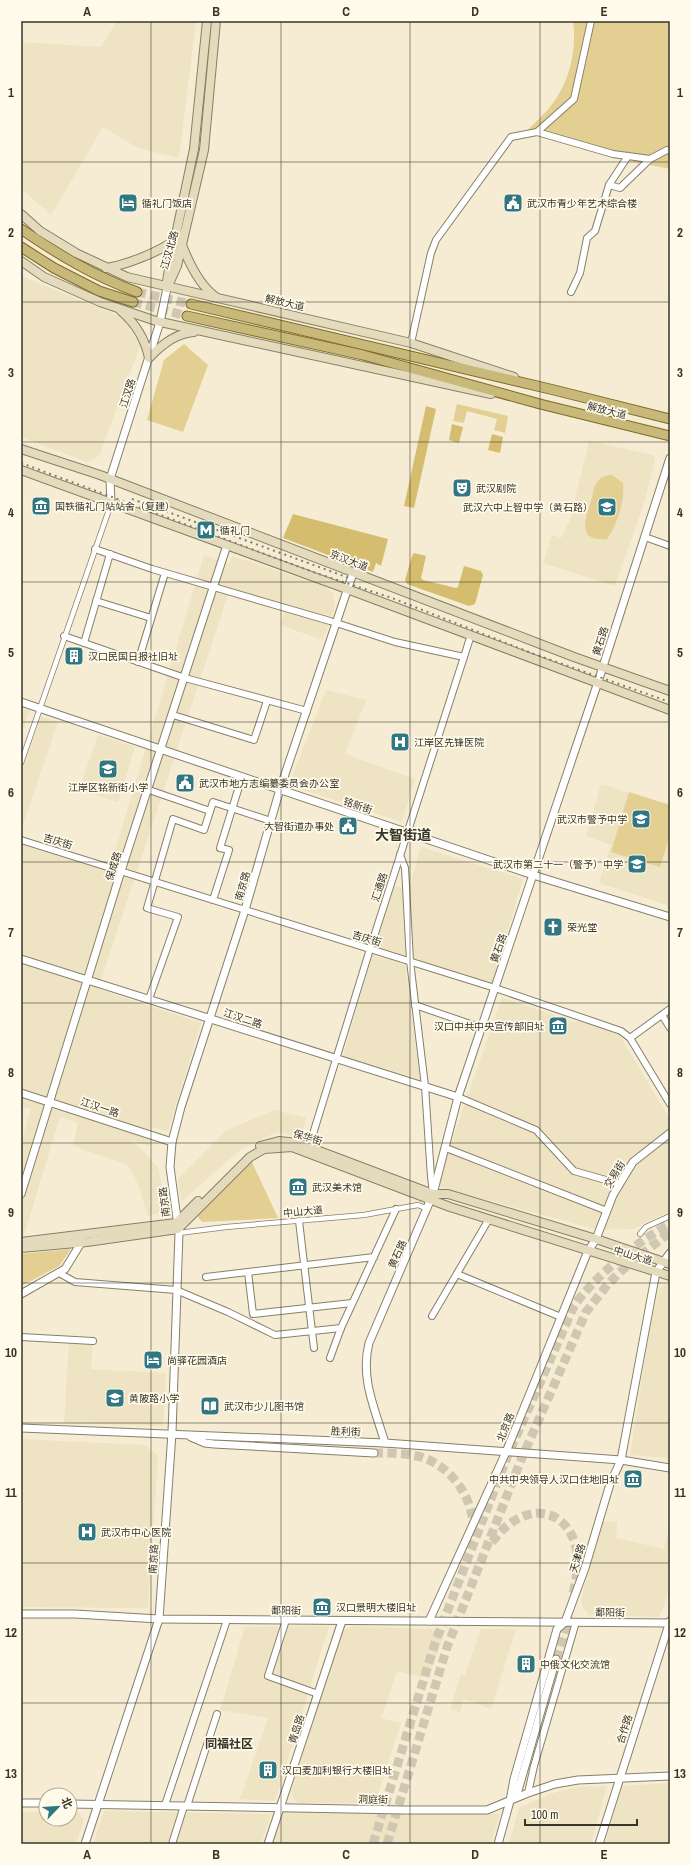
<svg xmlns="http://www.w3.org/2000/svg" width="691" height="1865" font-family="'Archivo Narrow','Noto Sans SC',sans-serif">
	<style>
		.built { fill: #eee3c2 }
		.green { fill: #e3cf91 }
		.forest { fill: #d5bd70 }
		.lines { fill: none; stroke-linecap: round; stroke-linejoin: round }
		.primary-tunnel { stroke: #cfc7b1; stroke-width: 9; stroke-dasharray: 9 4.5; stroke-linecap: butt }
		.pedestrian-casing { stroke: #878069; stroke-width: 6 }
		.minor-casing { stroke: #878069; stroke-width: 8 }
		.tertiary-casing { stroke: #878069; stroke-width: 9 }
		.secondary-casing { stroke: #878069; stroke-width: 10 }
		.primary-casing { stroke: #7e6b25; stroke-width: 11 }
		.pedestrian { stroke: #fff; stroke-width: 4.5 }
		.minor { stroke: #fff; stroke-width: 6 }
		.tertiary { stroke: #fff; stroke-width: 7 }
		.secondary { stroke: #e4dbbd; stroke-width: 8 }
		.primary { stroke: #c8b87a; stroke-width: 9 }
		.rail { stroke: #837e6e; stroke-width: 2; stroke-dasharray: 2 4; stroke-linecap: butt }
		.grid { fill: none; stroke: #37342a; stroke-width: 1; stroke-opacity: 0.55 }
		.labels { text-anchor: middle; stroke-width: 3.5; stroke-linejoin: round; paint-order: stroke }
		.poi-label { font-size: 10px; fill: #37342a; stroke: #fffaea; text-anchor: start }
		.street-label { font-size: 10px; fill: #37342a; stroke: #fffaea }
		.quarter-label { font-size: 12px; font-weight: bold; fill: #37342a; stroke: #fffaea }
		.district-label { font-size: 14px; font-weight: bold; fill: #37342a; stroke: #fffaea }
		.neatline { fill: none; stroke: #37342a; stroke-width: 1.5 }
		.grid-label { font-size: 13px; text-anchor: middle; font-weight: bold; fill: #37342a }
	</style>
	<rect width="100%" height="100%" fill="#f5ecd3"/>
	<g class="built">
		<path d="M117,21H196L179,158L138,148L103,127L51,215L21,188V42L101,47Z"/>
		<path d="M22,276L123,318L140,346L99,456L87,462L21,437Z"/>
		<path d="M589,441L653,455L655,459L645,500L615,586L543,563L552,535L561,538L570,520Z"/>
		<path d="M204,555L229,564L232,556L324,586L333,593L335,607L323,640L280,625L285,609L229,592L98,989L201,1023L168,1131L153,1127L149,1146L129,1140L143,1150L158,1168L168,1211L148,1216L136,1179L126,1164L73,1146L78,1123L60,1117L24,1235L21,1236V1143L31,1109L21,1106V963L74,980L77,972L21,955V845L109,871Z"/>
		<path d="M326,690L366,700L345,754L415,779L402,822L289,785Z"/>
		<path d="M21,708L29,710L21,737Z"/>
		<path d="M41,716L58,722L21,831V774Z"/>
		<path d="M98,735L135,747L118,802L79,790Z"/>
		<path d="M601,784L670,805V906L599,883L611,845L586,836Z"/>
		<path d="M421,847L523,879L492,984L413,959L409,888Z"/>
		<path d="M395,886L403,888L406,955L374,946Z"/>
		<path d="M372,955L405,965L420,1079L343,1056Z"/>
		<path d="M502,998L575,1022L580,1021L618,1032L670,1120V1211L633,1229L598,1230L436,1186Z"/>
		<path d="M275,1110L306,1118L302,1137L277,1132L241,1149L181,1202L178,1179L227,1130Z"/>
		<path d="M669,1283L670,1458L630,1455L651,1322L659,1289Z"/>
		<path d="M69,1340L93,1341L91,1369L166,1373L163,1426L64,1423Z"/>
		<path d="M21,1439L145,1445L158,1456L148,1608L21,1607Z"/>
		<path d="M603,1521L617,1522L616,1538L664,1549L670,1525V1586L662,1611L658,1617L589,1615L583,1608L581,1599Z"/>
		<path d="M329,1626L275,1801L240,1799L268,1718L220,1710L245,1627Z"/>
		<path d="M353,1626L446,1630L430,1673L422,1677L397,1671L381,1718L401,1723L375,1803H301L295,1801L291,1792L342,1631Z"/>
		<path d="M481,1629H516L491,1709L464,1699L460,1712L450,1709L461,1674L465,1675Z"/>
		<path d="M670,1783V1844H605L622,1786Z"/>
		<path d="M607,1786L591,1844H509L519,1808L550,1794L576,1787Z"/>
		<path d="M104,1811L271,1814L261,1844H93Z"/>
		<path d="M283,1811L500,1814L491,1844H272Z"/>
		<path d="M21,1812H46V1819H70V1812H78L84,1820L76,1844H21Z"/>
	</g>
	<g class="green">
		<path d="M573,21H670V169L616,158L525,132C535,123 545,114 553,103C570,81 577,48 573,21Z"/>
		<path d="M184,344L208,365L183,432L147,420L164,360Z"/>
		<path d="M457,404L508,416L505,433L494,430L497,419L467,411L464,423L453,421Z"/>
		<path d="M612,475L623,483C625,501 617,525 607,539C577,542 585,520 591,501C593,495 594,485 598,481C602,476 605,476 612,475Z"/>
		<path d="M629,792L670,805V835L660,867L611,852Z"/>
		<path d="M251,1160L278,1218L202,1222L195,1213Z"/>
		<path d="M71,1249L59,1266L21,1286V1254Z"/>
	</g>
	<g class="forest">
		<path d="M426,406L436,409L414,508L404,506Z"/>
		<path d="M452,424L463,427L459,443L449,440Z"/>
		<path d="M492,434L503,437L500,453L488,450Z"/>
		<path d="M293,514L388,539L381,566L376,563L373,572L283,538Z"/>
		<path d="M414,553L426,556L421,578L423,580L456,588L458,587L464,566L481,571L483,575L475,604L469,606L407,584L405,580L412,556Z"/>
	</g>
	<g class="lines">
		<g class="primary-tunnel">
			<path d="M137,292L191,304"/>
			<path d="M133,302L187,316"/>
			<path d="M374,1453C388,1453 403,1453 417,1456C449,1463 474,1497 473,1529"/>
			<path d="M492,1542C498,1535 503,1528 511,1523C539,1503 569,1515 576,1548C580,1564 576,1581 572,1597"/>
			<path d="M556,1659L567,1624L568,1613"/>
			<path d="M373,1844L435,1643L508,1455L574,1306C593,1278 640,1239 670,1224"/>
			<path d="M387,1844L447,1647L521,1460L586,1312L608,1284L621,1271L670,1232"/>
		</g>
		<g class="pedestrian-casing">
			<g id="pedestrian">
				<path d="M21,763L111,504"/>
				<path d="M179,1233L226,1227L364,1215L418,1205L428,1209"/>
				<path d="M640,1234L646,1227L670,1216"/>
			</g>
		</g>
		<g class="minor-casing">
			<g id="minor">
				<path d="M537,132L613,154L650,159"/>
				<path d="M609,185L628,156"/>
				<path d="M571,292L580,273L587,238L595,231L609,185L620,188L650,159L667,150L670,151"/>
				<path d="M411,343L431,253L436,240L511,137L537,132L574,99L591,21"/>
				<path d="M645,537L670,546"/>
				<path d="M95,549L152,569L330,621L395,642L464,657"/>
				<path d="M96,601L151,618"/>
				<path d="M64,636L185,678L307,711"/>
				<path d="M84,643L110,554"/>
				<path d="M138,662L165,573"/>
				<path d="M173,715L254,740L267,701"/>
				<path d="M149,790L210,811"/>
				<path d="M21,840L495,988L621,1031L630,1038L670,1104"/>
				<path d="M400,855L405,868L410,961L425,1086L431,1177L433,1193"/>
				<path d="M213,900L229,850L220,848L242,777"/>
				<path d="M149,999L178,917L147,908L173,819L204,830L213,802L271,821"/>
				<path d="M415,1005L482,1028"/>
				<path d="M662,1015L670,1028"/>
				<path d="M630,1038L670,1009"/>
				<path d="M458,1097L536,1130L574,1171L620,1184"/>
				<path d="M309,1147L370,949L471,635"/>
				<path d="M446,1148L607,1211"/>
				<path d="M299,1221L314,1348"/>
				<path d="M248,1272L253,1314L352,1303"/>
				<path d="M59,1273L75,1282L176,1290L228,1312L275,1335L341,1328"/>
				<path d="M457,1274L561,1317"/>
				<path d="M206,1277L374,1257"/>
				<path d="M432,1316L489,1219"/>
				<path d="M21,1337L93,1341"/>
				<path d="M330,1358L341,1328L396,1209"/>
				<path d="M286,1620L268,1676L318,1694"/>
				<path d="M528,1793L534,1766L576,1622"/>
				<path d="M165,1805L227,1620"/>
				<path d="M187,1806L217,1714"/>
				<path d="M172,1844L184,1806"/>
			</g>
		</g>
		<g class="tertiary-casing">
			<g id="tertiary">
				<path d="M111,504L110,479L160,322L167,288"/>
				<path d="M21,702L533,875L670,917"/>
				<path d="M21,959L458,1097"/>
				<path d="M21,1093L172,1142"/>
				<path d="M21,1194L121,871L227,545"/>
				<path d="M21,1294L65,1269L81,1243L80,1239"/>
				<path d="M21,1428L385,1443L621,1460L670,1468"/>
				<path d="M191,1437L205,1443L214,1444L374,1453"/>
				<path d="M385,1443C375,1409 360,1378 369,1343L433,1194L458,1097L598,682L670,458"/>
				<path d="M21,1614H75L159,1619L670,1623"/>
				<path d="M429,1621L506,1452L588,1251L596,1239L613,1195L633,1162L670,1133"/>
				<path d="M512,1799L517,1794L556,1659"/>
				<path d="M21,1803H46"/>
				<path d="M70,1804L404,1810H487L528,1793L555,1784L578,1780L670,1776"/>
				<path d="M85,1844L159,1619L172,1433L179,1233L170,1167L172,1142L181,1107L245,910L280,789L353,573"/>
				<path d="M268,1844L342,1621"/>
				<path d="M498,1844L510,1801L514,1779L557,1629L565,1622L585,1568L610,1484L621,1460L656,1272L670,1253"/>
				<path d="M599,1844L670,1621"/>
			</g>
		</g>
		<g class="secondary-casing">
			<g id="secondary">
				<path d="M21,214L40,231L76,253L127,277L411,343L514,377"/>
				<path d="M182,245C189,263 200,286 216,297"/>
				<path d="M21,261L44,277L100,302L156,321L491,394"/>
				<path d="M106,268C126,265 159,252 175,240"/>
				<path d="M167,281L170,263L194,149L207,21"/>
				<path d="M167,288L177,266L204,150L216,21"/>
				<path d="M121,311C135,323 145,339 149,358C161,345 176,333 194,332"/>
				<path d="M21,449L100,475L574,657L670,691"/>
				<path d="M21,470L355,592L670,710"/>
				<path d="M260,1146L279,1141L298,1143L433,1194H448L596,1239L670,1264"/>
				<path d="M21,1242L176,1223L198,1201"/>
				<path d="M21,1248L87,1242L178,1229L250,1157L264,1149L292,1147L450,1207L670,1276"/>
			</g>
		</g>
		<g class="primary-casing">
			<g id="primary">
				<path d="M21,229C59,255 94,276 137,292"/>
				<path d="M21,247L54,268L99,291L133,302"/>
				<path d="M191,304L554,390L670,419"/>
				<path d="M187,316L363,355L540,404L670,436"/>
			</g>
		</g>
		<use href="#pedestrian" class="pedestrian"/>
		<use href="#minor" class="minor"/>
		<use href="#tertiary" class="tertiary"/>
		<use href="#secondary" class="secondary"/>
		<use href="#primary" class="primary"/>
		<g class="rail">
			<path d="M21,463L313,572L392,598L534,654L670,702"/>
			<path d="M132,499L352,579"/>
		</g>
	</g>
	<path class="grid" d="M151,21V1844M281,21V1844M410,21V1844M540,21V1844M21,162H670M21,302H670M21,442H670M21,582H670M21,722H670M21,862H670M21,1003H670M21,1143H670M21,1283H670M21,1423H670M21,1563H670M21,1703H670"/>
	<defs>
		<g id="hotel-square" transform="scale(1)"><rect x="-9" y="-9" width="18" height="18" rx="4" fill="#307683" stroke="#fffaea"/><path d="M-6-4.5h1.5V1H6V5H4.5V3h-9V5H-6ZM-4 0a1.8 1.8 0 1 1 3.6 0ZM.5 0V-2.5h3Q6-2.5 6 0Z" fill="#fff"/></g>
		<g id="civic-square" transform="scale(1)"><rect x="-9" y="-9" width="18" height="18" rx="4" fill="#307683" stroke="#fffaea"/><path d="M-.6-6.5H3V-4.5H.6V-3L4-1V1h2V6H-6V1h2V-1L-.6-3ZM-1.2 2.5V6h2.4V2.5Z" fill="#fff"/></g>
		<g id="theatre-square" transform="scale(1)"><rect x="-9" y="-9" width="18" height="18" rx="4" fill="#307683" stroke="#fffaea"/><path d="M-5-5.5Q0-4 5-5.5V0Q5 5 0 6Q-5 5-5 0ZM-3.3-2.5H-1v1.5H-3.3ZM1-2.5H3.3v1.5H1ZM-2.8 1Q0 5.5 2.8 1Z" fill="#fff"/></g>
		<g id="museum-square" transform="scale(1)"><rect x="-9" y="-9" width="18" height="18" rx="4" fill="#307683" stroke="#fffaea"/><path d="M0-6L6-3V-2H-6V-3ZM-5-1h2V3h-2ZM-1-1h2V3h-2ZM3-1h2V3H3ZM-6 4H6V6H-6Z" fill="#fff"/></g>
		<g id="school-square" transform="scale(1)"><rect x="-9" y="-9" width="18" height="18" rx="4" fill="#307683" stroke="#fffaea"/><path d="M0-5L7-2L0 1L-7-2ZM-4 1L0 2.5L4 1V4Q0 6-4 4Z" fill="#fff"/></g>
		<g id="metro-square" transform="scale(1)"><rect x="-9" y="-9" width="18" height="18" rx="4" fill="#307683" stroke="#fffaea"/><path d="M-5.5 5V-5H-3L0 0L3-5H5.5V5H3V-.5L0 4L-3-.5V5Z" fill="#fff"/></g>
		<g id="building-square" transform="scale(1)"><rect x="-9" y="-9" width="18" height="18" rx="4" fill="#307683" stroke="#fffaea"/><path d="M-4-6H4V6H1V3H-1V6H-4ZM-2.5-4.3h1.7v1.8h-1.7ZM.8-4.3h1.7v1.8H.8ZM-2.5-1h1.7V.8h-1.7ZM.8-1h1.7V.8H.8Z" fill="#fff"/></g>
		<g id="hospital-square" transform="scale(1)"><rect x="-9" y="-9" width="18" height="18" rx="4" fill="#307683" stroke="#fffaea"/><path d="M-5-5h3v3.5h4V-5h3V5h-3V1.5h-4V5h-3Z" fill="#fff"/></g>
		<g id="church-square" transform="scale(1)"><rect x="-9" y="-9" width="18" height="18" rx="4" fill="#307683" stroke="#fffaea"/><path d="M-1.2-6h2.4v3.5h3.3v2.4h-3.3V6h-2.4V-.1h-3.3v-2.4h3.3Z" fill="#fff"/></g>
		<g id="library-square" transform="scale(1)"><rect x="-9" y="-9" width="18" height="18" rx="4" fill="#307683" stroke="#fffaea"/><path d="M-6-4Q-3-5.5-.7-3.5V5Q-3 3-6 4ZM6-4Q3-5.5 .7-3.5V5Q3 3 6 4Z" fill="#fff"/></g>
	</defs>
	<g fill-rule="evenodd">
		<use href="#hotel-square" x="128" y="203"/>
		<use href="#civic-square" x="513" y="203"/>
		<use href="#theatre-square" x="462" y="488"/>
		<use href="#museum-square" x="41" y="506"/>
		<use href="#school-square" x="607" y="507"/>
		<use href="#metro-square" x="206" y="530"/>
		<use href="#building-square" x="74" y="656"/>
		<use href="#hospital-square" x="400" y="742"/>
		<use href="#school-square" x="108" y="769"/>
		<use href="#civic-square" x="185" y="783"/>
		<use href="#school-square" x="641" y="819"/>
		<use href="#civic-square" x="348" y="826"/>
		<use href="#school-square" x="637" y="864"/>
		<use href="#church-square" x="553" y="927"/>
		<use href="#museum-square" x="558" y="1026"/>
		<use href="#museum-square" x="298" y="1187"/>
		<use href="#hotel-square" x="153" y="1360"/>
		<use href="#school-square" x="115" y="1398"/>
		<use href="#library-square" x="210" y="1406"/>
		<use href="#museum-square" x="633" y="1479"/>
		<use href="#hospital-square" x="87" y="1532"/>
		<use href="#museum-square" x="322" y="1607"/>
		<use href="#building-square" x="526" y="1664"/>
		<use href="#building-square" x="268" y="1770"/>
	</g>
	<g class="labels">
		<g class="poi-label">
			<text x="142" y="207">循礼门饭店</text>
			<text x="527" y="207">武汉市青少年艺术综合楼</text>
			<text x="476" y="492">武汉剧院</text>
			<text x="55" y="510">国铁循礼门站站舍（复建）</text>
			<text x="593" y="511" text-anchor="end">武汉六中上智中学（黄石路）</text>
			<text x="220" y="534">循礼门</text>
			<text x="88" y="660">汉口民国日报社旧址</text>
			<text x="414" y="746">江岸区先锋医院</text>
			<text x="199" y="787">武汉市地方志编纂委员会办公室</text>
			<text x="108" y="791" text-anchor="middle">江岸区铭新街小学</text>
			<text x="627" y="823" text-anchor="end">武汉市警予中学</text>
			<text x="334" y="830" text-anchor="end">大智街道办事处</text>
			<text x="623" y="868" text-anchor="end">武汉市第二十一（警予）中学</text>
			<text x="567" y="931">荣光堂</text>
			<text x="544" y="1030" text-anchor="end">汉口中共中央宣传部旧址</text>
			<text x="312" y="1191">武汉美术馆</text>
			<text x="167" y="1364">尚驿花园酒店</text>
			<text x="129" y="1402">黄陂路小学</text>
			<text x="224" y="1410">武汉市少儿图书馆</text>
			<text x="619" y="1483" text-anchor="end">中共中央领导人汉口住地旧址</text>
			<text x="101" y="1536">武汉市中心医院</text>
			<text x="336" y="1611">汉口景明大楼旧址</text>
			<text x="540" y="1668">中俄文化交流馆</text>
			<text x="282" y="1774">汉口麦加利银行大楼旧址</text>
		</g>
		<g class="street-label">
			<text transform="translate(169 250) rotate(-74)" y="4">江汉北路</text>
			<text transform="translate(285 302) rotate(13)" y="4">解放大道</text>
			<text transform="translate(127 393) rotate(-72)" y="4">江汉路</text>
			<text transform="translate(607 410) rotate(14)" y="4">解放大道</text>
			<text transform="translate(349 560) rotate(21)" y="4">京汉大道</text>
			<text transform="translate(600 641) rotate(-72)" y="4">黄石路</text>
			<text transform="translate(358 805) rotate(19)" y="4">铭新街</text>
			<text transform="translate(58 841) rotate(17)" y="4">吉庆街</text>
			<text transform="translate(113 866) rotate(-72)" y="4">保成路</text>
			<text transform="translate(242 886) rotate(-74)" y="4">南京路</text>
			<text transform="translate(379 887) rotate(-72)" y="4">汇通路</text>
			<text transform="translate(367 938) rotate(17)" y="4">吉庆街</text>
			<text transform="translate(498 948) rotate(-71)" y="4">黄石路</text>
			<text transform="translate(243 1018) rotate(18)" y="4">江汉二路</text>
			<text transform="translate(100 1107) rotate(18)" y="4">江汉一路</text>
			<text transform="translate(308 1137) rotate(17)" y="4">保华街</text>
			<text transform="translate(614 1174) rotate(-58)" y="4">交易街</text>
			<text transform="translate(164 1202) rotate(-97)" y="4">南京路</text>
			<text transform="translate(303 1211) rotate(-6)" y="4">中山大道</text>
			<text transform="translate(397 1254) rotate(-66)" y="4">黄石路</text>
			<text transform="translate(633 1255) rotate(17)" y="4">中山大道</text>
			<text transform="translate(505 1427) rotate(-68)" y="4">北京路</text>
			<text transform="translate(346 1431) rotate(2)" y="4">胜利街</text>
			<text transform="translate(577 1558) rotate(-72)" y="4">天津路</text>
			<text transform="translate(153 1559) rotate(-86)" y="4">南京路</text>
			<text transform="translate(286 1610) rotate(1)" y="4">鄱阳街</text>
			<text transform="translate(610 1612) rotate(1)" y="4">鄱阳街</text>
			<text transform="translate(296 1729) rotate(-72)" y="4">青岛路</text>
			<text transform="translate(624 1729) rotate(-72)" y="4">合作路</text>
			<text transform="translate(373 1799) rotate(1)" y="4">洞庭街</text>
		</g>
		<g class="quarter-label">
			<text x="229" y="1748">同福社区</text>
		</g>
		<g class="district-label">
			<text x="403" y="840">大智街道</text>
		</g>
	</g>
	<rect width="691" height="1865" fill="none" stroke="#fffaea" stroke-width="44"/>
	<g transform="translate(58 1807) rotate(65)"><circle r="19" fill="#fffaea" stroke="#afab9d"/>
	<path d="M0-3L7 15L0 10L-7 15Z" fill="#307683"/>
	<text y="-6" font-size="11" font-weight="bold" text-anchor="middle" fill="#37342a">北</text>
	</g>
	<path d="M525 1819v6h112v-6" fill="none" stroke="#37342a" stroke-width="2"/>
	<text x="531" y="1819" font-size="12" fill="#37342a" stroke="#fffaea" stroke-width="3" paint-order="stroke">100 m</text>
	<rect x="22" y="22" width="647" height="1821" class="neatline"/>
	<g class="grid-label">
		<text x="87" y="16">A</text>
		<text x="216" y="16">B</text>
		<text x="346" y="16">C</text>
		<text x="475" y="16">D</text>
		<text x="604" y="16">E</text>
		<text x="11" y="97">1</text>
		<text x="680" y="97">1</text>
		<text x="11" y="237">2</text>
		<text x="680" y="237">2</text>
		<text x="11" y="377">3</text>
		<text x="680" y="377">3</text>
		<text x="11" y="517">4</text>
		<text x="680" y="517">4</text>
		<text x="11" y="657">5</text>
		<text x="680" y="657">5</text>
		<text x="11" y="797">6</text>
		<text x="680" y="797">6</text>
		<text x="11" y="937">7</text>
		<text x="680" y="937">7</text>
		<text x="11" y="1077">8</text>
		<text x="680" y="1077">8</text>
		<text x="11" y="1217">9</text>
		<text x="680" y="1217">9</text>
		<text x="11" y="1357">10</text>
		<text x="680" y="1357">10</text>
		<text x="11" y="1497">11</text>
		<text x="680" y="1497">11</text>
		<text x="11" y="1637">12</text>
		<text x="680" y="1637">12</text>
		<text x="11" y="1778">13</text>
		<text x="680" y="1778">13</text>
		<text x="87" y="1859">A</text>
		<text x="216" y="1859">B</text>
		<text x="346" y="1859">C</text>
		<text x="475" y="1859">D</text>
		<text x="604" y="1859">E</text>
	</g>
</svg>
